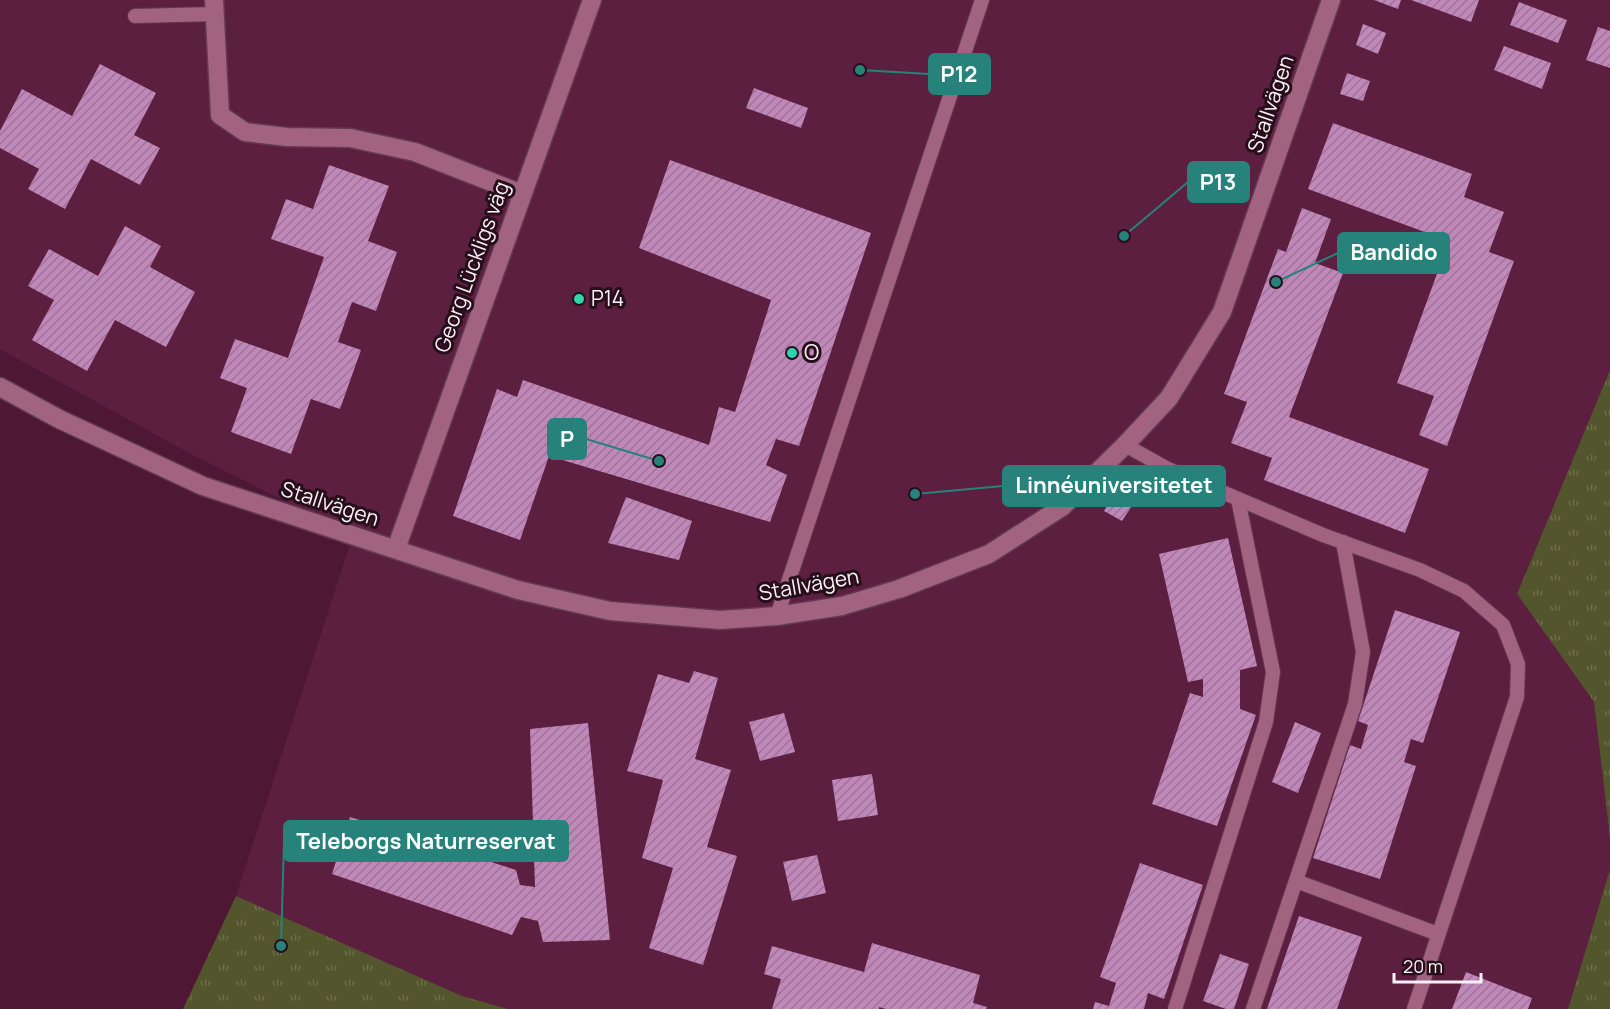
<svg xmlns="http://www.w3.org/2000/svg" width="1610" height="1009" font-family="Manrope,sans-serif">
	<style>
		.built { fill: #5c1f40 }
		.park { fill: url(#park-tufts) }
		.building { fill: url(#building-hatch) }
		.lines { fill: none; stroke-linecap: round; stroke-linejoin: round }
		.lane-casing { stroke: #633950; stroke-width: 16 }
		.street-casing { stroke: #633950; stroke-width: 21 }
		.lane { stroke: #a16380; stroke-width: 14 }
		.street { stroke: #a16380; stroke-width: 18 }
		.poi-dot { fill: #2ed4ab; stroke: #260e1a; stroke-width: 2 }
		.labels { text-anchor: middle; stroke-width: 6; stroke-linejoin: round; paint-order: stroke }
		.street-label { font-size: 21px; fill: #fdeff5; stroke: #260e1a }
		.poi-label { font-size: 21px; fill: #fdeff5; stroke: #260e1a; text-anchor: start }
		.leader { fill: none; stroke: #27827c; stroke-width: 2 }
		.callout-dot { fill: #27827c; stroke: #260e1a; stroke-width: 2 }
		.callout { fill: #27827c; stroke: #27827c; stroke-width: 2 }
		.callout-label { font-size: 22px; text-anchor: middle; font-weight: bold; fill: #fff }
	</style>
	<defs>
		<pattern id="park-tufts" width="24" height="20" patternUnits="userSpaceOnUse" patternTransform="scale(1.5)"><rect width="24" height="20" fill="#53552c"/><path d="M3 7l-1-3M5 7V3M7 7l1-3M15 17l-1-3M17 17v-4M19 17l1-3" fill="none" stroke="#6d6e4b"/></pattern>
		<pattern id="building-hatch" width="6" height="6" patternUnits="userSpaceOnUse" patternTransform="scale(1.5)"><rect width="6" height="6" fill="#c087b9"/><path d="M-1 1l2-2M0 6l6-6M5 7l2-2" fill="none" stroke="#9d7498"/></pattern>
	</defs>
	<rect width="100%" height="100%" fill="#4e1835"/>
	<path class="built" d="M0,0H1610V370L1517,594L1594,702L1610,838V869L1568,1009H508L462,996L236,896L353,535L191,454L0,349Z"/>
	<g class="park">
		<path d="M1610,370V838L1594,702L1517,594Z"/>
		<path d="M1610,869V1009H1568Z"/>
		<path d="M236,896L462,996L508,1009H183Z"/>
	</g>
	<g class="building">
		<path d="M1374,0H1401L1398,9Z"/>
		<path d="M1411,0H1479L1471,22Z"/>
		<path d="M1519,2L1567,20L1558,43L1510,25Z"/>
		<path d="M1363,24L1386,33L1378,54L1356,45Z"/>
		<path d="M1598,27L1610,31V68L1586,60Z"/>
		<path d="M1504,46L1551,63L1542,89L1494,70Z"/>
		<path d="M100,64L156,93L134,135L160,148L140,185L91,159L65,209L28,189L39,169L0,148V131L22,89L72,116Z"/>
		<path d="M1347,73L1370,81L1363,101L1340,94Z"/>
		<path d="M754,88L808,108L801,128L746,108Z"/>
		<path d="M1333,123L1472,174L1464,197L1504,212L1489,252L1514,261L1447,446L1419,435L1434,396L1397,383L1449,241L1308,189Z"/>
		<path d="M670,160L871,233L799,446L776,439L766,465L787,475L770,522L549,456L520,540L453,516L497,389L517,397L523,380L709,445L719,407L735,412L771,300L639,248Z"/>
		<path d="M329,165L389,186L368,241L397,252L376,311L352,302L338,342L361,350L340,409L311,399L291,454L231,432L247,388L220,378L235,339L288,358L324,257L271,239L286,199L313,209Z"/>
		<path d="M1302,208L1331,219L1315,263L1343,273L1289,417L1429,469L1405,533L1264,480L1272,458L1231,443L1247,402L1224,394L1278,249L1286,252Z"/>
		<path d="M125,226L161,246L150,267L195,292L166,347L115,320L87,371L32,340L54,300L28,286L49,249L98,276Z"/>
		<path d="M1122,482L1141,492L1122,521L1104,511Z"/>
		<path d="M626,497L692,521L679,560L608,543Z"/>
		<path d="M1228,538L1257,666L1240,670V709L1256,715L1217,826L1152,804L1190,693L1203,697V679L1188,682L1159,554Z"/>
		<path d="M1395,610L1460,632L1423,743L1411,739L1404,762L1416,766L1380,879L1313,858L1350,745L1361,749L1368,725L1358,721Z"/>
		<path d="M694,671L718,678L695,759L731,770L707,847L737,856L703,965L649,948L673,868L642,858L663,780L627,771L658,674L689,683Z"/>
		<path d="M784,713L795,752L760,761L749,722Z"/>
		<path d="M1295,722L1321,733L1298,793L1272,782Z"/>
		<path d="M588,723L610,940L543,942L538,921L521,917L512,935L332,874L350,817L516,870L520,885L535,887L530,729Z"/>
		<path d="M872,774L878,815L838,821L832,780Z"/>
		<path d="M817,855L826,893L792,901L783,862Z"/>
		<path d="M1140,863L1203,885L1164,999L1148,993L1144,1009H1093L1095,1002L1109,1006L1116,983L1100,977Z"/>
		<path d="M1299,916L1362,937L1337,1009H1267Z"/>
		<path d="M872,943L980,975L973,1003L987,1007L986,1009H886L879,1007V1009H772L781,979L764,974L772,946L864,972Z"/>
		<path d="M1220,954L1249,964L1234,1009H1226L1203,1001Z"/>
		<path d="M1466,972L1532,998L1528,1009H1452Z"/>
	</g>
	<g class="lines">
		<g class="lane-casing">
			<g id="lane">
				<path d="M135,16L215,14"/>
				<path d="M1125,445L1168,469L1323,535L1420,570L1464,591L1503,625L1518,664L1517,697L1414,1009"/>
				<path d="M777,616L982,0"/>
				<path d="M1296,881L1438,934"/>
				<path d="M1175,1009L1266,722L1273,672L1238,499"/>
				<path d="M1253,1009L1355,704L1363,652L1343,542"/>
			</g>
		</g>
		<g class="street-casing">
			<g id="street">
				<path d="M214,0L220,115L245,132L287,137L350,138L415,152L522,194"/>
				<path d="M0,387L59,419L203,486L518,590L610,611L720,620L777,616L842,606L899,589L989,554L1062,507L1125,445L1169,398L1222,312L1331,0"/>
				<path d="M396,549L592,0"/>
			</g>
		</g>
		<use href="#lane" class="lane"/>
		<use href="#street" class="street"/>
	</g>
	<g class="poi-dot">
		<circle cx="579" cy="299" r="6"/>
		<circle cx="792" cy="353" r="6"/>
	</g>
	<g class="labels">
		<g class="street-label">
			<text transform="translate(1271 104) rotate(-71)" y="7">Stallvägen</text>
			<text transform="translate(472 267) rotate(-70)" y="7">Georg Lückligs väg</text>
			<text transform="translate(330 504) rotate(18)" y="7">Stallvägen</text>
			<text transform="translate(809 585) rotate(-10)" y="7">Stallvägen</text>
		</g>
		<g class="poi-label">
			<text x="591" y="306">P14</text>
			<text x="804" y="360">O</text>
		</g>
	</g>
	<path class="leader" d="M860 70L929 74M1124 236L1188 182M1276 282L1338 253M659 461L586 439M915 494L1003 486M281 946L284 841"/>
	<g class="callout-dot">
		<circle cx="860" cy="70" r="6"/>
		<circle cx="1124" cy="236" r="6"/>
		<circle cx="1276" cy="282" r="6"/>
		<circle cx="659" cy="461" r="6"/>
		<circle cx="915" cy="494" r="6"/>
		<circle cx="281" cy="946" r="6"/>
	</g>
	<g class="callout">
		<rect x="929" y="54" width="61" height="40" rx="6"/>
		<rect x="1188" y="162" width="61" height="40" rx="6"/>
		<rect x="1338" y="233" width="111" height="40" rx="6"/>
		<rect x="548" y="419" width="38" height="40" rx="6"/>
		<rect x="1003" y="466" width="222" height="40" rx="6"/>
		<rect x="284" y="821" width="284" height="40" rx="6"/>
	</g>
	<g class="callout-label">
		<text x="959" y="82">P12</text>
		<text x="1218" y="190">P13</text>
		<text x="1394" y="260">Bandido</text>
		<text x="567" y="447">P</text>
		<text x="1114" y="493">Linnéuniversitetet</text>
		<text x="426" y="849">Teleborgs Naturreservat</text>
	</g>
	<path d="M1394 973v9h87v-9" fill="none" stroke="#fdeff5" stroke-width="3"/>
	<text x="1403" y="973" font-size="18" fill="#fdeff5" stroke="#260e1a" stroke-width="4.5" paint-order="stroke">20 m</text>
</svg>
